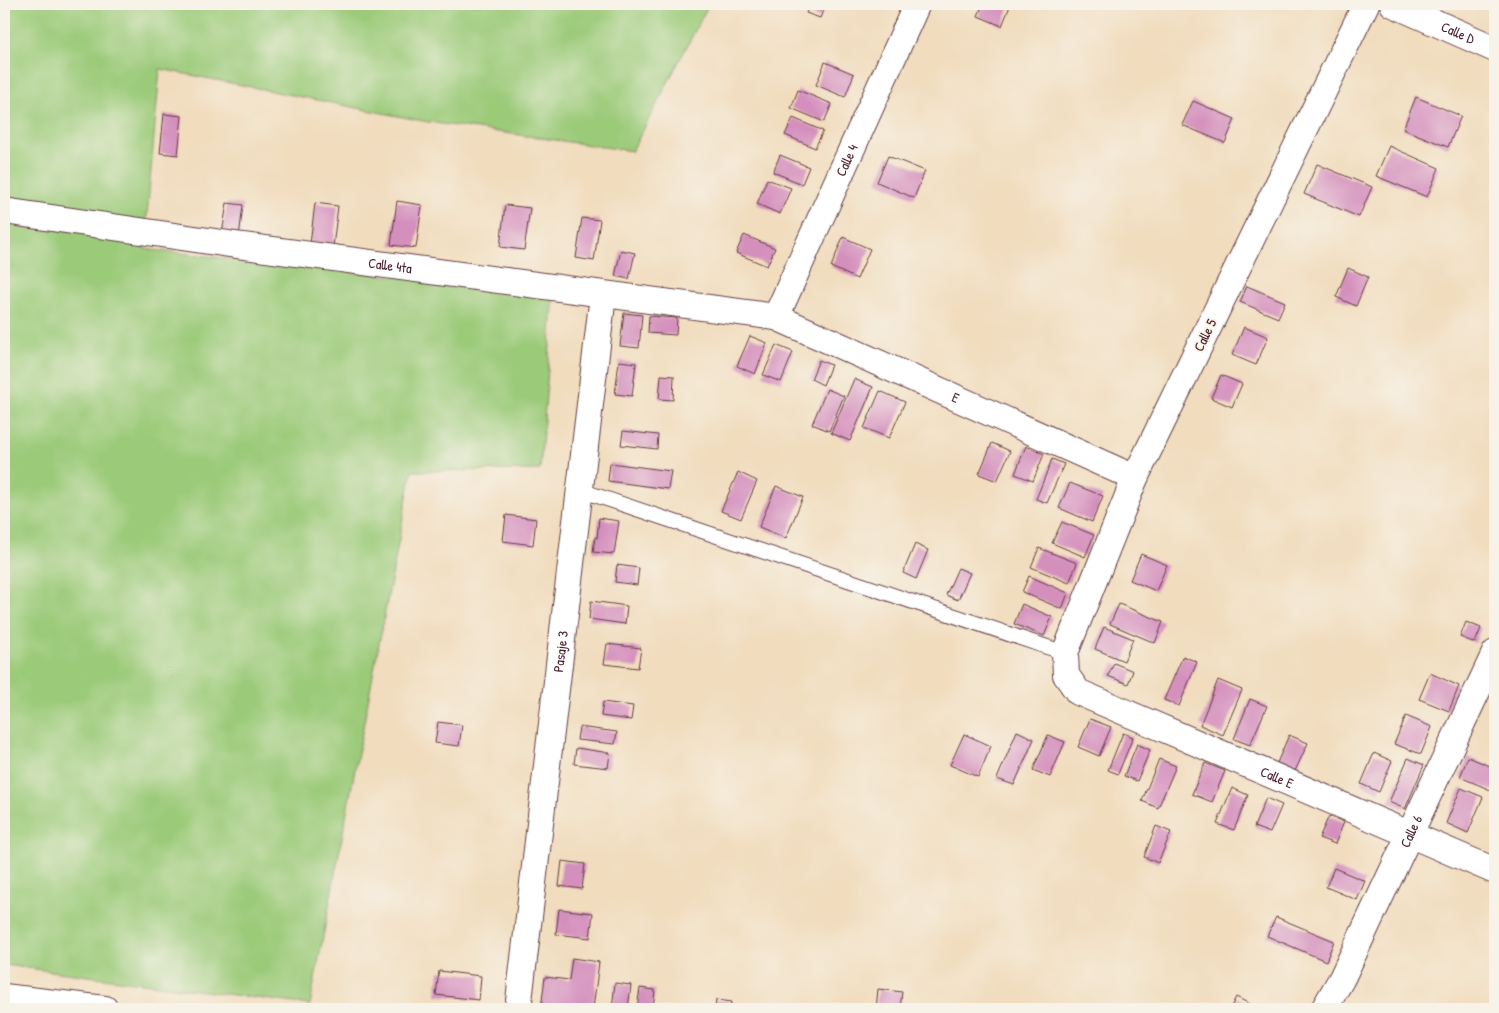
<svg xmlns="http://www.w3.org/2000/svg" width="1499" height="1013" font-family="'Patrick Hand',sans-serif">
	<style>
		.green { fill: #9bca79; stroke: #727452 }
		.building { fill: #d48fbd }
		.lines { fill: none; stroke-linecap: round; stroke-linejoin: round }
		.service-casing { stroke: #633b41; stroke-width: 16 }
		.minor-casing { stroke: #633b41; stroke-width: 28 }
		.service { stroke: #fff; stroke-width: 14 }
		.minor { stroke: #fff; stroke-width: 26 }
		.labels { text-anchor: middle; stroke-width: 4; stroke-linejoin: round; paint-order: stroke }
		.street-label { font-size: 14px; fill: #4a1f2b; stroke: #f7f3e8 }
	</style>
	<rect width="100%" height="100%" fill="#f7f3e8"/>
	<filter id="ink" filterUnits="userSpaceOnUse"><feTurbulence type="fractalNoise" baseFrequency=".02" numOctaves="2"/><feDisplacementMap in="SourceGraphic" scale="10" xChannelSelector="R" yChannelSelector="G"/><feConvolveMatrix kernelMatrix="1 2 1 2 8 2 1 2 1" color-interpolation-filters="sRGB"/></filter>
	<filter id="wash" filterUnits="userSpaceOnUse"><feTurbulence type="fractalNoise" baseFrequency=".0096" numOctaves="4" result="noise"/><feDisplacementMap in="SourceGraphic" scale="20" xChannelSelector="R" yChannelSelector="G"/><feGaussianBlur stdDeviation="1.12" result="paint"/><feColorMatrix in="noise" values="0 0 0 0 0 0 0 0 0 0 0 0 0 0 0 0 0 1.4 0 .05"/><feComposite in="paint" operator="in"/></filter>
	<g filter="url(#wash)">
		<rect width="100%" height="100%" fill="#f1dcbd"/>
		<path class="green" d="M4,4H709L632,151L428,122L160,69L144,249L554,294L540,470L412,471L310,1005L4,965Z"/>
		<g id="blocks">
			<g class="building">
				<path d="M810,4H826L820,18L806,13Z"/>
				<path d="M983,4H1004L1010,6L1002,26L978,16Z"/>
				<path d="M825,62L854,74L845,97L816,85Z"/>
				<path d="M798,90L832,104L824,122L791,108Z"/>
				<path d="M1416,97L1461,116L1448,147L1403,129Z"/>
				<path d="M1193,101L1235,119L1225,143L1182,125Z"/>
				<path d="M164,114L182,116L178,155L160,153Z"/>
				<path d="M793,118L823,131L815,148L785,135Z"/>
				<path d="M1389,146L1439,168L1427,197L1376,176Z"/>
				<path d="M780,155L809,167L802,184L773,172Z"/>
				<path d="M888,156L925,171L914,198L877,182Z"/>
				<path d="M1317,164L1372,187L1359,217L1304,194Z"/>
				<path d="M767,179L791,188L780,214L757,204Z"/>
				<path d="M397,201L422,205L416,248L391,245Z"/>
				<path d="M227,203L243,205L239,237L222,234Z"/>
				<path d="M315,203L338,206L333,247L310,244Z"/>
				<path d="M505,205L530,208L524,250L500,247Z"/>
				<path d="M582,218L600,220L594,261L576,258Z"/>
				<path d="M744,235L775,248L767,266L736,253Z"/>
				<path d="M843,237L870,249L857,279L831,267Z"/>
				<path d="M621,250L635,253L629,279L615,276Z"/>
				<path d="M1348,268L1368,277L1356,306L1336,297Z"/>
				<path d="M1247,286L1285,302L1278,318L1240,302Z"/>
				<path d="M624,313L642,315L639,348L620,346Z"/>
				<path d="M649,316L677,318L676,335L648,333Z"/>
				<path d="M1244,327L1268,337L1256,365L1232,355Z"/>
				<path d="M750,336L767,343L755,374L737,366Z"/>
				<path d="M776,345L793,352L781,382L763,375Z"/>
				<path d="M819,360L831,365L823,385L811,379Z"/>
				<path d="M619,361L636,363L632,396L615,394Z"/>
				<path d="M661,375L674,376L673,400L659,399Z"/>
				<path d="M1221,375L1242,384L1232,407L1211,398Z"/>
				<path d="M854,379L873,387L850,441L831,433Z"/>
				<path d="M827,389L844,396L829,431L812,424Z"/>
				<path d="M880,391L905,402L889,438L864,428Z"/>
				<path d="M623,431L658,435L657,449L621,445Z"/>
				<path d="M992,443L1010,451L997,481L979,474Z"/>
				<path d="M1026,446L1044,454L1033,481L1015,474Z"/>
				<path d="M1052,459L1064,464L1047,503L1036,499Z"/>
				<path d="M610,463L671,471L668,489L608,481Z"/>
				<path d="M738,472L757,481L741,519L721,511Z"/>
				<path d="M1070,483L1103,496L1092,522L1059,508Z"/>
				<path d="M776,486L803,497L786,538L759,527Z"/>
				<path d="M506,515L536,519L533,545L503,541Z"/>
				<path d="M599,518L619,521L614,554L593,552L595,537L597,538Z"/>
				<path d="M1062,522L1094,535L1085,557L1052,543Z"/>
				<path d="M915,544L928,550L916,579L903,573Z"/>
				<path d="M1039,548L1077,563L1069,583L1031,567Z"/>
				<path d="M1141,554L1167,565L1156,591L1130,580Z"/>
				<path d="M617,565L639,568L637,585L615,582Z"/>
				<path d="M958,568L970,573L958,600L946,595Z"/>
				<path d="M1029,576L1068,593L1062,609L1022,592Z"/>
				<path d="M591,601L627,606L625,624L589,619Z"/>
				<path d="M1022,604L1052,617L1044,636L1014,624Z"/>
				<path d="M1119,604L1163,622L1155,643L1110,624Z"/>
				<path d="M1466,622L1481,628L1475,643L1460,637Z"/>
				<path d="M1104,627L1133,639L1124,661L1095,649Z"/>
				<path d="M607,644L641,648L638,668L604,664Z"/>
				<path d="M1183,656L1197,662L1179,706L1164,700Z"/>
				<path d="M1114,663L1133,671L1128,684L1108,676Z"/>
				<path d="M1430,673L1459,686L1449,711L1419,699Z"/>
				<path d="M1218,680L1242,690L1223,735L1200,725Z"/>
				<path d="M1250,699L1267,706L1250,745L1234,739Z"/>
				<path d="M603,702L633,706L631,720L601,716Z"/>
				<path d="M1406,716L1432,727L1421,754L1394,744Z"/>
				<path d="M1090,719L1111,727L1099,756L1078,747Z"/>
				<path d="M438,722L462,725L459,746L435,743Z"/>
				<path d="M579,727L617,732L615,744L577,740Z"/>
				<path d="M1017,731L1034,739L1014,785L997,779Z"/>
				<path d="M1123,733L1133,737L1118,774L1108,770Z"/>
				<path d="M964,734L991,746L978,777L950,765Z"/>
				<path d="M1048,735L1065,742L1050,777L1033,770Z"/>
				<path d="M1289,735L1308,743L1295,771L1277,763Z"/>
				<path d="M1137,744L1150,750L1137,781L1124,776Z"/>
				<path d="M576,748L610,753L608,768L574,764Z"/>
				<path d="M1374,753L1392,761L1379,792L1361,784Z"/>
				<path d="M1468,757L1495,768V786L1493,791L1460,777Z"/>
				<path d="M1408,758L1424,765L1405,809L1389,802Z"/>
				<path d="M1159,759L1176,766L1158,808L1142,801Z"/>
				<path d="M1205,763L1225,771L1212,802L1192,794Z"/>
				<path d="M1232,788L1248,795L1234,830L1217,824Z"/>
				<path d="M1461,788L1483,797L1468,833L1446,823Z"/>
				<path d="M1266,798L1282,805L1270,833L1254,827Z"/>
				<path d="M1329,816L1344,822L1335,844L1319,838Z"/>
				<path d="M1156,826L1171,832L1158,863L1144,857Z"/>
				<path d="M562,861L585,864L582,889L559,886Z"/>
				<path d="M1334,868L1365,881L1357,900L1326,887Z"/>
				<path d="M559,909L593,913L590,938L556,934Z"/>
				<path d="M1276,917L1334,941L1326,961L1267,936Z"/>
				<path d="M572,958L599,962L593,1009H541L545,977L569,980Z"/>
				<path d="M439,971L481,976L479,1000L436,995Z"/>
				<path d="M615,983L631,985L628,1009H612Z"/>
				<path d="M640,988L655,990L653,1009H637Z"/>
				<path d="M878,989L902,992L900,1009H876Z"/>
				<path d="M1236,997L1260,1009H1230Z"/>
				<path d="M716,1000L731,1002L730,1009H715Z"/>
			</g>
		</g>
	</g>
	<g filter="url(#ink)">
		<use href="#blocks" fill-opacity="0" stroke="#633b41" stroke-width="1"/>
		<g class="lines">
			<g class="service-casing">
				<path id="service" d="M580,490L1065,653"/>
			</g>
			<g class="minor-casing">
				<g id="minor">
					<path id="s1" d="M1366,4L1135,478L1065,653L1066,675L1078,692L1495,871"/>
					<path id="s2" d="M1393,4L1495,49"/>
					<path id="s3" d="M4,211L236,245L776,317L1135,478"/>
					<path id="s4" d="M776,317L917,4"/>
					<path d="M4,997L105,1009"/>
					<path id="s5" d="M518,1009L603,295"/>
					<path id="s6" d="M1324,1009L1342,978L1495,653"/>
				</g>
			</g>
			<use href="#service" class="service"/>
			<use href="#minor" class="minor"/>
		</g>
	</g>
	<g class="labels">
		<g class="street-label">
			<text dy="5" stroke="none"><textPath href="#s2" startOffset="71">Calle D</textPath></text>
			<text dy="5" stroke="none"><textPath href="#s4" startOffset="172">Calle 4</textPath></text>
			<text dy="5" stroke="none"><textPath href="#s3" startOffset="390">Calle 4ta</textPath></text>
			<text transform="translate(1205 335) rotate(-64)" y="5">Calle 5</text>
			<text dy="5" stroke="none"><textPath href="#s3" startOffset="976">E</textPath></text>
			<text dy="5" stroke="none"><textPath href="#s5" startOffset="360">Pasaje 3</textPath></text>
			<text dy="5" stroke="none"><textPath href="#s1" startOffset="975">Calle E</textPath></text>
			<text dy="5" stroke="none"><textPath href="#s6" startOffset="198">Calle 6</textPath></text>
		</g>
	</g>
	<rect width="1499" height="1013" fill="none" stroke="#f7f3e8" stroke-width="20"/>
</svg>
